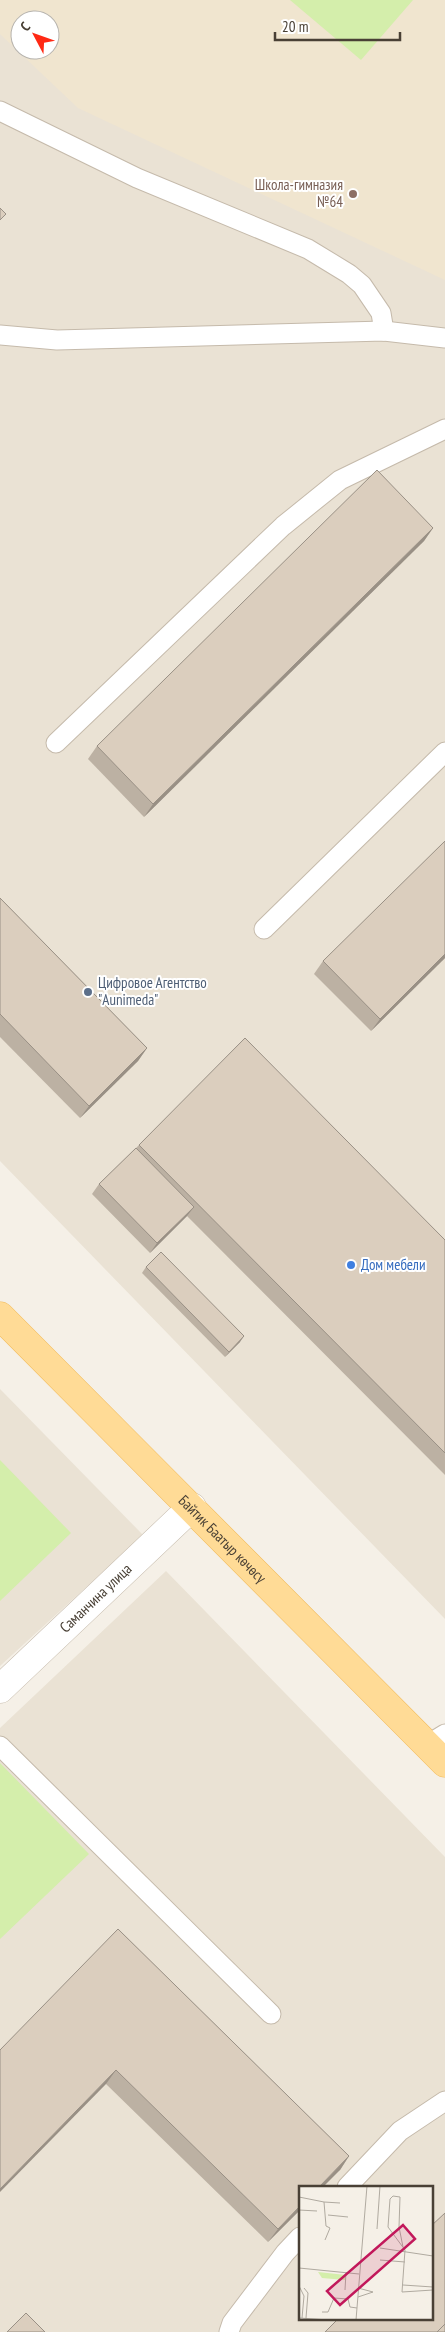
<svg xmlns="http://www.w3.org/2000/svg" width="445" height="2332" font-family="'PT Sans Narrow',sans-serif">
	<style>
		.residential { fill: #eae2d4; fill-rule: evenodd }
		.education { fill: #f0e5cf; fill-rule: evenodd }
		.green { fill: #d4eeab }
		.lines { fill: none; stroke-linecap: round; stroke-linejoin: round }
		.lane-casing { stroke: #c5baab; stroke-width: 21 }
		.street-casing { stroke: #c5baab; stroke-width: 29 }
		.primary-casing { stroke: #f1ba59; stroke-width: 29 }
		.lane { stroke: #fff; stroke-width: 19 }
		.street { stroke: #fff; stroke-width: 28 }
		.primary { stroke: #ffdb96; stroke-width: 28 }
		.wall { fill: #bcb1a3 }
		.shaded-wall { fill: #999085 }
		.building { fill: #dbcebe; stroke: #999085 }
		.education-dot { fill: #8d6e63; stroke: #fff; stroke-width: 2 }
		.service-dot { fill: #5c6f8a; stroke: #fff; stroke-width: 2 }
		.shop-dot { fill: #3f7fe0; stroke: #fff; stroke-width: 2 }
		.labels { text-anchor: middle; stroke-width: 4; stroke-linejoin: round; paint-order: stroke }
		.education-label { font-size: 15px; fill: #785e54; stroke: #fff; text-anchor: end }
		.service-label { font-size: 15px; fill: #4e5e75; stroke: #fff; text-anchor: start }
		.shop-label { font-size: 15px; fill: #366cbe; stroke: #fff; text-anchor: start }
		.street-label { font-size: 15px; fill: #494035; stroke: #fff }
		.inset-road { fill: none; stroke: #b0aaa0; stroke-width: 1 }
		.view { fill: #c2185b; fill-opacity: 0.15; stroke: #c2185b; stroke-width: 2.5 }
		.inset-edge { fill: none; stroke: #494035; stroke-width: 2.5 }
	</style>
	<rect width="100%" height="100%" fill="#f5f0e7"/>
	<g class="residential">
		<path d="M0,0H445V1619L0,1161ZM20,20H50V50H20Z"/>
		<path d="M0,1389L143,1535L0,1666Z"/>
		<path d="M166,1571L445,1857V2332H0V1728ZM300,2187H431V2318H300Z"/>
	</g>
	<path class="education" d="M0,0H445V280L78,108L0,34ZM20,20H50V50H20Z"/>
	<g class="green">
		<path d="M290,0H413L361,60Z"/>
		<path d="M0,1460L71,1533L0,1601Z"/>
		<path d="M0,1763L89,1854L0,1939Z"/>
	</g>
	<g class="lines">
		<g class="lane-casing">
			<g id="lane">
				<path d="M0,111L137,178L308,249L349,274L362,285L381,313L384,331"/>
				<path d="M0,335L57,340L384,331L445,338"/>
				<path d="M56,743L283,526L340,480L445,429"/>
				<path d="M264,929L445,752"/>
				<path d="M427,1745L445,1734"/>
				<path d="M0,1746L271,2014"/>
				<path d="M347,2187L400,2131L445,2101"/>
				<path d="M229,2332L232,2323L285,2253L300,2237"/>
			</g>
		</g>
		<g class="street-casing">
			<g id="street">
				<path id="s1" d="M0,1689L192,1507"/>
			</g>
		</g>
		<g class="primary-casing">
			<g id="primary">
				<path id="s2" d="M0,1316L445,1763"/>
			</g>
		</g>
		<use href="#lane" class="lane"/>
		<use href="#street" class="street"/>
		<use href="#primary" class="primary"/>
	</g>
	<g class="wall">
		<path d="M433,528L424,541L144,817L88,759L97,746Z"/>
		<path d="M0,898L147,1048L138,1061L80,1118L0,1037Z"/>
		<path d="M445,958L371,1031L314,974L323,961Z"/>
		<path d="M139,1145L445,1240V1475L187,1216L150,1253L92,1194L99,1184L136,1148Z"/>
		<path d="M146,1267L240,1342L225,1357L142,1273Z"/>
		<path d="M118,1929L349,2156L340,2170L300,2187V2210L268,2242L106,2084Z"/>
	</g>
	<g class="shaded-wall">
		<path d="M433,528L424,541L144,817L153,804Z"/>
		<path d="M445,954V958L371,1031L380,1019Z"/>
		<path d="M147,1048L138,1061L80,1118L89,1106Z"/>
		<path d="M194,1207L187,1216L150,1253L157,1243Z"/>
		<path d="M244,1336L240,1342L225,1357L229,1352Z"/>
		<path d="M116,2070L106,2084L0,2192V2189Z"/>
		<path d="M349,2156L340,2170L323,2187H319Z"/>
		<path d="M300,2206V2210L268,2242L278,2229Z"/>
	</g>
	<g class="building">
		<path d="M0,208L6,214L0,220Z"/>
		<path d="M377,470L433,528L153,804L97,746Z"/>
		<path d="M445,841V954L380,1019L323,961Z"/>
		<path d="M0,898L147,1048L89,1106L0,1014Z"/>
		<path d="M245,1038L445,1240V1453L139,1145Z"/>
		<path d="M136,1148L194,1207L157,1243L99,1184Z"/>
		<path d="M161,1252L244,1336L229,1352L146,1267Z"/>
		<path d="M118,1929L349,2156L319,2187H300V2206L278,2229L116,2070L0,2189V2050Z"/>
		<path d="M445,2213V2324L437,2332H325L339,2318H431V2226Z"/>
		<path d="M26,2313L45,2332H7Z"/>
		<path d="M445,2324V2332H437Z"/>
	</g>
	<circle class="education-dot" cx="353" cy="194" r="5"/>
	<circle class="service-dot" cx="88" cy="992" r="5"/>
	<circle class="shop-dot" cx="351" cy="1265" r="5"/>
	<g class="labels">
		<g class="education-label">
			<text x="343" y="190">Школа-гимназия<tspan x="343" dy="17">№64</tspan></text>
		</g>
		<g class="service-label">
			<text x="98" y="988">Цифровое Агентство<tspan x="98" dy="17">"Aunimeda"</tspan></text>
		</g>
		<g class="shop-label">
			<text x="361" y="1270">Дом мебели</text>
		</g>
		<g class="street-label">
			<text dy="5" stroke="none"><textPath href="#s2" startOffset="315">Байтик Баатыр көчөсү</textPath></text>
			<text dy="5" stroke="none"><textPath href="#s1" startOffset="132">Саманчина улица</textPath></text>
		</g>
	</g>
	<g transform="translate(299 2186)">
		<rect width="134" height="134" fill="#f5f0e7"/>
		<path d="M19,86L47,89L46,94L23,92Z" fill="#d4eeab"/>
		<path class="inset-road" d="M0,11L25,16L27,40L31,42L26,54M25,16L41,17M0,24L18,25M29,29L49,31M78,43L81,0M104,61L100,41L101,11L94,10L91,13L89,41L106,64L103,106L134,104M81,62L134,70M81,74L106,76M0,82L60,88M104,99L134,101M0,100L5,110L3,132M5,102L9,107L7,132M59,102L74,106L59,111M46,104L47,86M23,126H29L35,112L49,113L51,121L58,122M0,132L30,134M57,134L68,0"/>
		<path class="view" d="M104,39L116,53L41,119L28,105Z"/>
		<rect width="134" height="134" class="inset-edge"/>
	</g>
	<g transform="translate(35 35) rotate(311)"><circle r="24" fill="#ffffff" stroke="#b6b3ae"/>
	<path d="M0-4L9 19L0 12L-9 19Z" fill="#ff2914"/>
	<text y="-8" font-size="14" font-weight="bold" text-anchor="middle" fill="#494035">С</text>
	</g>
	<path d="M275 32v8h125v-8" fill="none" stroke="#494035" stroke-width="2.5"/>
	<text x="282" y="32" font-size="15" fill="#494035" stroke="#ffffff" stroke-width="4" paint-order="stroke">20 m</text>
</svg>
